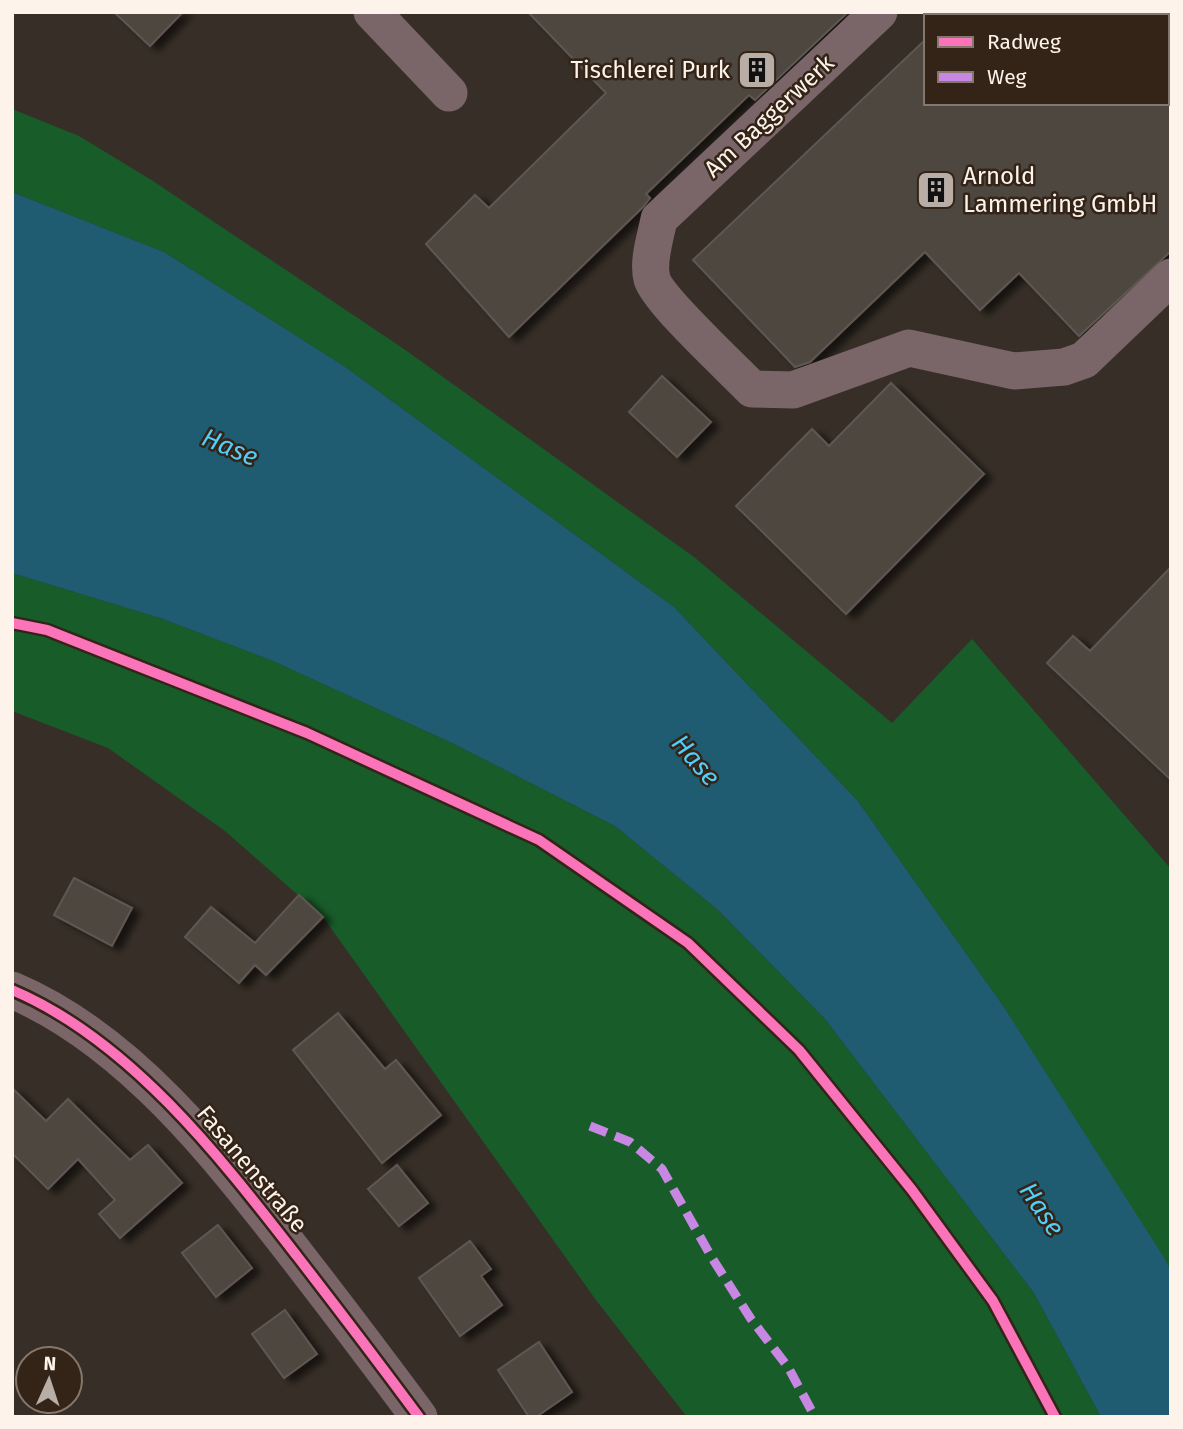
<svg xmlns="http://www.w3.org/2000/svg" width="1183" height="1429" font-family="'Fira Sans',sans-serif">
	<style>
		.green { fill: #185c2a }
		.water { fill: #1f5c71 }
		.building { fill: #4d4641; stroke: #5f5752; stroke-width: 2; filter: url(#shadow) }
		.lines { fill: none; stroke-linecap: round; stroke-linejoin: round }
		.minor { stroke: #7a6568; stroke-width: 37 }
		.quiet { stroke: #c787e3; stroke-width: 9; stroke-dasharray: 18 9; stroke-linecap: butt }
		.cycleway-casing { stroke: #332417; stroke-width: 15 }
		.cycleway { stroke: #fb73b8; stroke-width: 10 }
		.labels { text-anchor: middle; stroke-width: 5; stroke-linejoin: round; paint-order: stroke }
		.poi-label { font-size: 24px; fill: #fdf3ea; stroke: #332417; text-anchor: end }
		.street-label { font-size: 24px; fill: #fdf3ea; stroke: #332417 }
		.water-label { font-size: 26px; font-style: italic; fill: #52cefa; stroke: #332417 }
	</style>
	<defs>
		<filter id="shadow"><feDropShadow dx="8" dy="4.5" stdDeviation="3.5" flood-color="#0009"/></filter>
	</defs>
	<rect width="100%" height="100%" fill="#372f27"/>
	<g class="green">
		<path d="M12,109L79,136L153,181L404,349L694,557L892,723L972,639L1171,869V1270L1004,1007L857,800L674,607L344,366L164,252L12,192Z"/>
		<path d="M12,573L160,618L273,661L454,744L615,826L717,909L825,1019L1034,1293L1101,1417H687L596,1300L323,917L225,831L108,748L12,711Z"/>
	</g>
	<path class="water" d="M12,192L164,252L344,366L674,607L857,800L1004,1007L1163,1256L1171,1270V1417H1101L1034,1293L825,1019L717,909L615,826L454,744L273,661L160,618L12,573Z"/>
	<g class="building">
		<path d="M114,12H183L150,46Z"/>
		<path d="M528,12H848L755,100L749,95L646,194L650,198L643,207L509,337L426,244L475,195L489,208L606,93Z"/>
		<path d="M926,39V103H1171V251L1079,336L1019,273L980,310L925,252L810,362L795,367L693,260Z"/>
		<path d="M662,376L711,422L677,457L629,412Z"/>
		<path d="M891,383L984,474L846,614L736,506L812,429L829,446Z"/>
		<path d="M1171,567V780L1047,663L1073,636L1090,651Z"/>
		<path d="M74,878L132,908L112,946L54,915Z"/>
		<path d="M299,895L323,917L266,975L255,965L239,983L185,937L211,907L255,943Z"/>
		<path d="M338,1013L385,1069L396,1060L441,1115L382,1163L293,1050Z"/>
		<path d="M12,1088L46,1121L68,1099L130,1160L148,1145L182,1183L120,1238L99,1214L115,1200L78,1159L48,1189L12,1153Z"/>
		<path d="M397,1165L428,1203L399,1226L368,1189Z"/>
		<path d="M218,1225L252,1268L216,1297L182,1253Z"/>
		<path d="M470,1241L491,1269L481,1276L502,1305L460,1336L419,1278Z"/>
		<path d="M285,1310L317,1354L284,1378L252,1334Z"/>
		<path d="M539,1342L572,1392L536,1417H529L498,1370Z"/>
	</g>
	<g class="lines">
		<g class="minor">
			<path d="M372,12L449,93"/>
			<path d="M879,12L659,219C656,236 647,261 652,279C658,300 733,369 752,389L793,390L909,348L1014,371L1064,367L1084,360L1171,277"/>
			<path d="M1154,12L1158,16"/>
			<path d="M12,990C130,1040 220,1157 297,1256C338,1309 379,1363 419,1417"/>
		</g>
		<path class="quiet" d="M590,1126L630,1142L662,1169L712,1258L751,1319L788,1367L815,1417"/>
		<g class="cycleway-casing">
			<g id="cycleway">
				<path d="M12,623L47,630L307,733L539,840L688,943L799,1050L912,1190L993,1301L1055,1417"/>
				<path d="M12,990C130,1040 220,1157 297,1256C338,1309 379,1363 419,1417"/>
			</g>
		</g>
		<use href="#cycleway" class="cycleway"/>
	</g>
	<defs>
		<g id="building-square" transform="scale(2.0125)"><rect x="-9" y="-9" width="18" height="18" rx="4" fill="#b8aea6" stroke="#332417"/><path d="M-4-6H4V6H1V3H-1V6H-4ZM-2.5-4.3h1.7v1.8h-1.7ZM.8-4.3h1.7v1.8H.8ZM-2.5-1h1.7V.8h-1.7ZM.8-1h1.7V.8H.8Z" fill="#111"/></g>
	</defs>
	<g fill-rule="evenodd">
		<use href="#building-square" x="757" y="70"/>
		<use href="#building-square" x="936" y="190"/>
	</g>
	<g class="labels">
		<g class="poi-label">
			<text x="730" y="78">Tischlerei Purk</text>
			<text x="963" y="184" text-anchor="start">Arnold<tspan x="963" dy="28">Lammering GmbH</tspan></text>
		</g>
		<g class="street-label">
			<text transform="translate(769 116) rotate(-43)" y="8">Am Baggerwerk</text>
			<text transform="translate(252 1169) rotate(50)" y="8">Fasanenstraße</text>
		</g>
		<g class="water-label">
			<text transform="translate(230 447) rotate(23)" y="9">Hase</text>
			<text transform="translate(696 760) rotate(49)" y="9">Hase</text>
			<text transform="translate(1042 1209) rotate(56)" y="9">Hase</text>
		</g>
	</g>
	<rect width="1183" height="1429" fill="none" stroke="#fdf3ea" stroke-width="28"/>
	<rect x="924" y="14" width="245" height="91" fill="#332417" stroke="#84776b" stroke-width="2"/>
	<rect x="938" y="37" width="35" height="10" fill="#fb73b8" stroke="#84776b" stroke-width="2"/>
	<text x="987" y="49" font-size="21" fill="#fdf3ea">Radweg</text>
	<rect x="938" y="72" width="35" height="10" fill="#c787e3" stroke="#84776b" stroke-width="2"/>
	<text x="987" y="84" font-size="21" fill="#fdf3ea">Weg</text>
	<g transform="translate(49 1380) rotate(3)"><circle r="33" fill="#332417" stroke="#84776b" stroke-width="2"/>
	<path d="M0-5L12 26L0 18L-12 26Z" fill="#b8aea6"/>
	<text y="-10" font-size="19" font-weight="bold" text-anchor="middle" fill="#fdf3ea">N</text>
	</g>
</svg>
